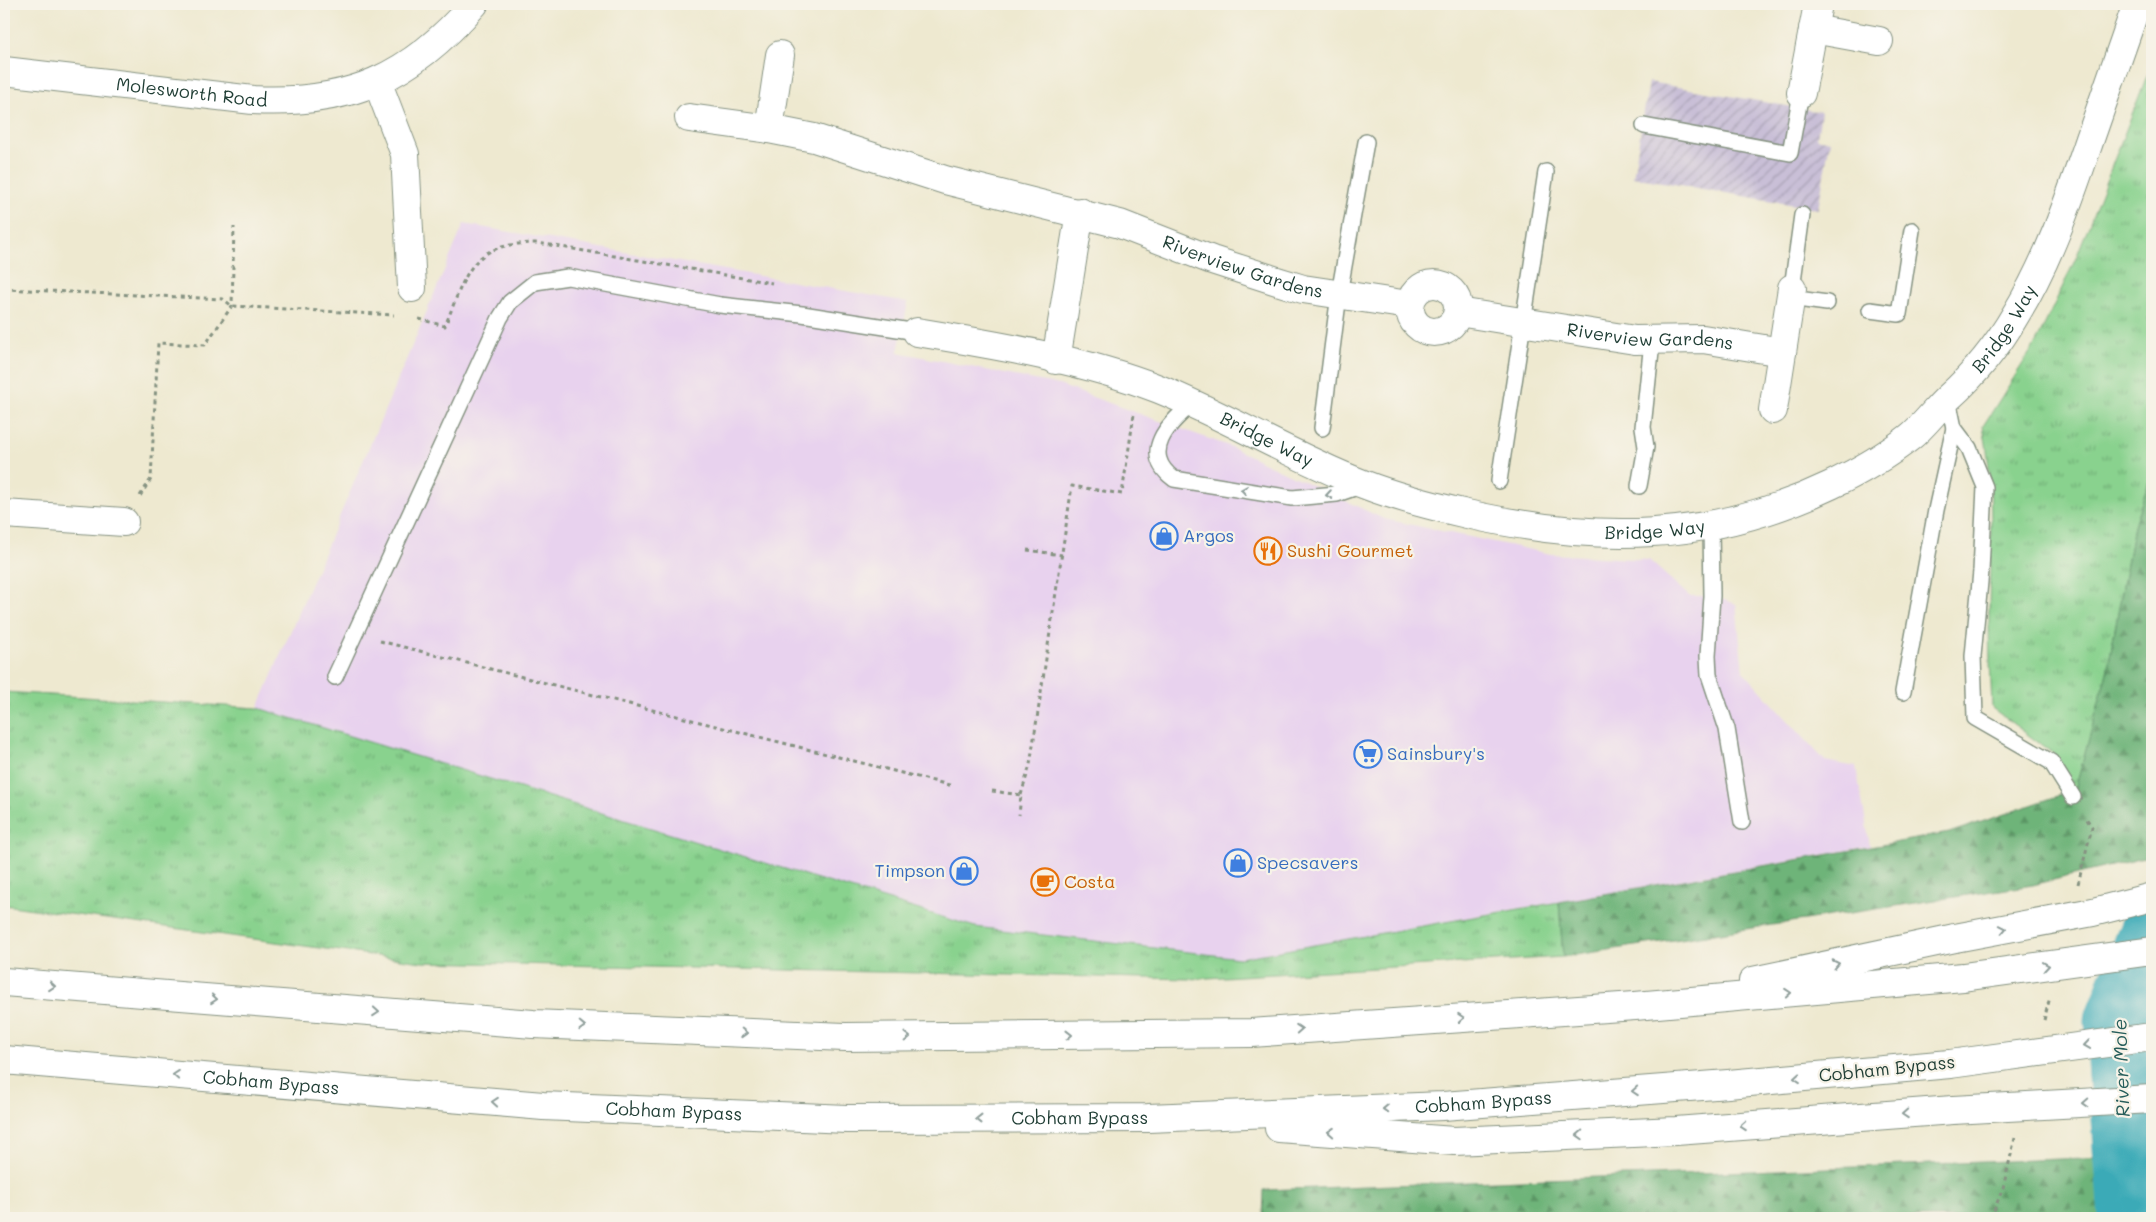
<svg xmlns="http://www.w3.org/2000/svg" width="2156" height="1222" font-family="Mali,sans-serif">
	<style>
		.built { fill: #e8d2ee }
		.industrial { fill: url(#industrial-furrows) }
		.grass { fill: url(#grass-tufts); stroke: #548861 }
		.forest { fill: url(#forest-firs); stroke: #467856 }
		.lines { fill: none; stroke-linecap: round; stroke-linejoin: round }
		.river { stroke: #3aaab7; stroke-width: 61 }
		.lane-casing { stroke: #869382; stroke-width: 18 }
		.street-casing { stroke: #869382; stroke-width: 30 }
		.highway-casing { stroke: #869382; stroke-width: 30 }
		.path { stroke: #869382; stroke-width: 3; stroke-dasharray: 4 4; stroke-linecap: butt }
		.lane { stroke: #fff; stroke-width: 15 }
		.street { stroke: #fff; stroke-width: 28 }
		.highway { stroke: #fff; stroke-width: 28 }
		.highway-bridge-casing { stroke: #869382; stroke-width: 30; stroke-linecap: butt }
		.highway-bridge { stroke: #fff; stroke-width: 28 }
		.oneway { stroke: #8f9e9a }
		.labels { text-anchor: middle; stroke-width: 4.5; stroke-linejoin: round; paint-order: stroke }
		.street-label { font-size: 18px; fill: #1f3d34; stroke: #f7f3e8 }
		.shop-label { font-size: 18px; fill: #366cbe; stroke: #f7f3e8; text-anchor: start }
		.food-label { font-size: 18px; fill: #c56008; stroke: #f7f3e8; text-anchor: start }
		.water-label { font-size: 19px; font-style: italic; fill: #275e5b; stroke: #f7f3e8 }
	</style>
	<defs>
		<pattern id="industrial-furrows" width="10" height="10" patternUnits="userSpaceOnUse" patternTransform="scale(1.25)"><rect width="10" height="10" fill="#c9bfd7"/><path d="M-1 1l2-2M0 10L10 0M9 11l2-2" fill="none" stroke="#a39caf"/></pattern>
		<pattern id="grass-tufts" width="24" height="20" patternUnits="userSpaceOnUse" patternTransform="scale(1.25)"><rect width="24" height="20" fill="#89d28e"/><path d="M3 7l-1-3M5 7V3M7 7l1-3M15 17l-1-3M17 17v-4M19 17l1-3" fill="none" stroke="#6fac75"/></pattern>
		<pattern id="forest-firs" width="22" height="20" patternUnits="userSpaceOnUse" patternTransform="scale(1.25)"><rect width="22" height="20" fill="#6eb479"/><path d="M5 1l3.5 6h-7zM16 11l3.5 6h-7z" fill="#5a9464"/></pattern>
	</defs>
	<rect width="100%" height="100%" fill="#f7f3e8"/>
	<filter id="ink" filterUnits="userSpaceOnUse"><feTurbulence type="fractalNoise" baseFrequency=".02" numOctaves="2"/><feDisplacementMap in="SourceGraphic" scale="10" xChannelSelector="R" yChannelSelector="G"/><feConvolveMatrix kernelMatrix="1 2 1 2 8 2 1 2 1" color-interpolation-filters="sRGB"/></filter>
	<filter id="wash" filterUnits="userSpaceOnUse"><feTurbulence type="fractalNoise" baseFrequency=".0096" numOctaves="4" result="noise"/><feDisplacementMap in="SourceGraphic" scale="20" xChannelSelector="R" yChannelSelector="G"/><feGaussianBlur stdDeviation="1.12" result="paint"/><feColorMatrix in="noise" values="0 0 0 0 0 0 0 0 0 0 0 0 0 0 0 0 0 1.4 0 .05"/><feComposite in="paint" operator="in"/></filter>
	<g filter="url(#wash)">
		<rect width="100%" height="100%" fill="#eee9d0"/>
		<path class="built" d="M464,224L908,302L898,352L1059,385L1229,446L1384,519L1551,554L1649,560L1689,596H1712L1736,604L1743,671L1825,761L1856,767L1870,846L1239,958L975,927L258,708Z"/>
		<path class="industrial" d="M1649,82L1821,112L1817,138L1830,141L1818,209L1633,177Z"/>
		<g class="grass">
			<path d="M2152,63V473L2134,526L2107,673L2075,790L2055,755L1992,708C1991,679 1989,649 1989,620C1989,555 1996,491 1983,426L2036,343L2076,258Z"/>
			<path d="M4,692L258,708L975,927L1240,958L1559,902L1563,957L1190,979L422,962L4,905Z"/>
			<path d="M2145,1144H2152V1218H2148Z"/>
		</g>
		<g class="forest">
			<path d="M2152,473V856L2033,885L1563,957L1559,902L1949,833L2075,790L2107,673L2134,526Z"/>
			<path d="M2111,1157L2113,1218H1263L1264,1190Z"/>
		</g>
		<g class="lines">
			<path class="river" d="M2129,1218L2115,1020L2152,925"/>
		</g>
	</g>
	<g filter="url(#ink)">
		<g class="lines">
			<g class="lane-casing">
				<g id="lane">
					<path d="M1644,126L1790,153L1801,93"/>
					<path d="M1792,288L1802,215"/>
					<path d="M1790,298L1827,303"/>
					<path d="M1870,310L1899,314L1912,230"/>
					<path d="M1948,399L1954,428L1969,448L1985,487L1981,571L1973,656L1975,718L2051,762L2073,797"/>
					<path d="M1192,404C1169,423 1139,453 1174,479L1292,498L1337,494L1363,485"/>
					<path d="M1322,428L1339,294L1366,142"/>
					<path d="M1499,481L1546,172"/>
					<path d="M1639,486L1646,447L1643,427L1652,342"/>
					<path d="M1711,526L1712,596L1708,656L1709,675L1727,729L1742,822"/>
					<path d="M335,677L500,318L510,302L535,282L568,277L720,305L802,314L917,332"/>
					<path d="M1903,692L1936,510L1954,428"/>
				</g>
			</g>
			<g class="street-casing">
				<g id="street">
					<path d="M1813,29L1879,41"/>
					<path id="s1" d="M4,71L253,100C350,105 411,77 474,4"/>
					<path d="M377,81L405,154L412,288"/>
					<path d="M1801,93L1818,4"/>
					<path id="s2" d="M689,118L769,129L814,138L945,180L1120,224L1212,260L1277,281L1303,289L1409,305"/>
					<path d="M769,129L780,55"/>
					<circle cx="1434" cy="308" r="24"/>
					<path id="s3" d="M1458,312L1635,340L1703,339L1782,352"/>
					<path id="s4" d="M917,332C996,345 1085,360 1159,389C1228,417 1293,457 1363,484C1396,497 1432,506 1467,514C1596,543 1710,543 1831,485C1858,472 1886,456 1910,437C1924,426 1935,410 1948,398C1976,373 1997,347 2016,314C2050,258 2070,197 2091,136C2106,92 2122,48 2137,4"/>
					<path d="M1056,360L1080,212"/>
					<path d="M1773,410L1792,288"/>
					<path d="M4,514L124,522"/>
				</g>
			</g>
			<g class="highway-casing">
				<g id="highway">
					<path d="M1753,981L1955,938"/>
					<path d="M4,982L533,1024L845,1037L1251,1033L1635,1006L1963,977"/>
					<path id="s5" d="M4,1060L543,1106L847,1119L1148,1118L1443,1106L1728,1084L1950,1064"/>
					<path d="M1279,1128L1454,1141L1676,1131L1953,1110"/>
				</g>
			</g>
			<g class="path">
				<path d="M4,289L223,299L232,306L394,315"/>
				<path d="M419,319L445,326C468,270 470,243 538,243L772,283"/>
				<path d="M140,496L151,479L158,343L205,345L232,306L234,227"/>
				<path d="M1027,550L1062,555"/>
				<path d="M380,641L953,786"/>
				<path d="M992,791L1021,795L1019,815"/>
				<path d="M1021,795L1030,765L1072,486L1122,494L1134,414"/>
				<path d="M2078,884L2092,827L2086,818"/>
				<path d="M2044,1020L2050,997"/>
				<path d="M1991,1218L2003,1188L2015,1138"/>
			</g>
			<use href="#lane" class="lane"/>
			<use href="#street" class="street"/>
			<use href="#highway" class="highway"/>
			<g class="highway-bridge-casing">
				<g id="highway-bridge">
					<path d="M1955,938L2093,912L2152,897"/>
					<path d="M1963,977L2152,951"/>
					<path d="M1950,1064L2152,1037"/>
					<path d="M1953,1110L2152,1099"/>
				</g>
			</g>
			<use href="#highway-bridge" class="highway-bridge"/>
		</g>
		<defs><path id="oneway-chevron" d="M-2-3.5L2.5 0L-2 3.5" fill="none" stroke-width="1.6" stroke-linecap="round" stroke-linejoin="round" transform="scale(1.25)"/></defs>
		<g class="oneway">
			<use href="#oneway-chevron" transform="translate(1244 490) rotate(-171)"/>
			<use href="#oneway-chevron" transform="translate(1329 495) rotate(171)"/>
			<use href="#oneway-chevron" transform="translate(2003 929) rotate(-11)"/>
			<use href="#oneway-chevron" transform="translate(1836 964) rotate(-12)"/>
			<use href="#oneway-chevron" transform="translate(2046 966) rotate(-8)"/>
			<use href="#oneway-chevron" transform="translate(52 986) rotate(5)"/>
			<use href="#oneway-chevron" transform="translate(1788 993) rotate(-5)"/>
			<use href="#oneway-chevron" transform="translate(214 999) rotate(5)"/>
			<use href="#oneway-chevron" transform="translate(376 1012) rotate(5)"/>
			<use href="#oneway-chevron" transform="translate(1461 1018) rotate(-4)"/>
			<use href="#oneway-chevron" transform="translate(582 1026) rotate(2)"/>
			<use href="#oneway-chevron" transform="translate(1299 1029) rotate(-4)"/>
			<use href="#oneway-chevron" transform="translate(744 1033) rotate(2)"/>
			<use href="#oneway-chevron" transform="translate(1069 1035) rotate(-1)"/>
			<use href="#oneway-chevron" transform="translate(907 1037) rotate(-1)"/>
			<use href="#oneway-chevron" transform="translate(2087 1045) rotate(172)"/>
			<use href="#oneway-chevron" transform="translate(176 1075) rotate(-175)"/>
			<use href="#oneway-chevron" transform="translate(1797 1078) rotate(175)"/>
			<use href="#oneway-chevron" transform="translate(1635 1091) rotate(176)"/>
			<use href="#oneway-chevron" transform="translate(495 1102) rotate(-175)"/>
			<use href="#oneway-chevron" transform="translate(2086 1103) rotate(177)"/>
			<use href="#oneway-chevron" transform="translate(1386 1109) rotate(178)"/>
			<use href="#oneway-chevron" transform="translate(1905 1114) rotate(176)"/>
			<use href="#oneway-chevron" transform="translate(979 1119) rotate(180)"/>
			<use href="#oneway-chevron" transform="translate(1743 1126) rotate(176)"/>
			<use href="#oneway-chevron" transform="translate(1331 1132) rotate(-176)"/>
			<use href="#oneway-chevron" transform="translate(1580 1135) rotate(177)"/>
		</g>
	</g>
	<defs>
		<g id="shop-ring" transform="scale(1.4375)"><circle r="9.5" fill="#f7f3e8" stroke="#3f7fe0" stroke-width="1.5"/><path d="M-5-2.5h2.3a2.7 3.5 0 0 1 5.4 0H5L5.5 6h-11ZM-1.5-2.5h3a1.5 2.3 0 0 0-3 0Z" fill="#3f7fe0"/></g>
		<g id="restaurant-ring" transform="scale(1.4375)"><circle r="9.5" fill="#f7f3e8" stroke="#e8710a" stroke-width="1.5"/><path d="M-5-6h1v4h1v-4h1v4h1v-4h1v5L-1.5 .5V6h-2V.5L-5-1ZM5-6V6H3V1.5H1.5Q1.5-4 5-6Z" fill="#e8710a"/></g>
		<g id="supermarket-ring" transform="scale(1.4375)"><circle r="9.5" fill="#f7f3e8" stroke="#3f7fe0" stroke-width="1.5"/><path d="M-6-5.5h2.5l.6 2H6L4.5 2H-2.5L-4.4-4H-6ZM-1.5 3.2a1.3 1.3 0 1 0 .1 0ZM3 3.2a1.3 1.3 0 1 0 .1 0Z" fill="#3f7fe0"/></g>
		<g id="cafe-ring" transform="scale(1.4375)"><circle r="9.5" fill="#f7f3e8" stroke="#e8710a" stroke-width="1.5"/><path d="M-5.5-4.5H6V0H3Q3 3.5 0 3.5H-2.5Q-5.5 3.5-5.5 0ZM3-3.2v2h1.7v-2ZM-6 4.5H4V6H-6Z" fill="#e8710a"/></g>
	</defs>
	<g fill-rule="evenodd">
		<use href="#shop-ring" x="1164" y="536"/>
		<use href="#restaurant-ring" x="1268" y="551"/>
		<use href="#supermarket-ring" x="1368" y="754"/>
		<use href="#shop-ring" x="1238" y="863"/>
		<use href="#shop-ring" x="964" y="871"/>
		<use href="#cafe-ring" x="1045" y="882"/>
	</g>
	<g class="labels">
		<g class="street-label">
			<text dy="6" stroke="none"><textPath href="#s1" startOffset="189">Molesworth Road</textPath></text>
			<text dy="6" stroke="none"><textPath href="#s2" startOffset="575">Riverview Gardens</textPath></text>
			<text dy="6" stroke="none"><textPath href="#s4" startOffset="1192">Bridge Way</textPath></text>
			<text dy="6" stroke="none"><textPath href="#s3" startOffset="194">Riverview Gardens</textPath></text>
			<text dy="6" stroke="none"><textPath href="#s4" startOffset="368">Bridge Way</textPath></text>
			<text dy="6" stroke="none"><textPath href="#s4" startOffset="772">Bridge Way</textPath></text>
			<text transform="translate(1887 1069) rotate(-6)" y="6">Cobham Bypass</text>
			<text dy="6" stroke="none"><textPath href="#s5" startOffset="268">Cobham Bypass</textPath></text>
			<text dy="6" stroke="none"><textPath href="#s5" startOffset="1482">Cobham Bypass</textPath></text>
			<text dy="6" stroke="none"><textPath href="#s5" startOffset="672">Cobham Bypass</textPath></text>
			<text dy="6" stroke="none"><textPath href="#s5" startOffset="1078">Cobham Bypass</textPath></text>
		</g>
		<g class="shop-label">
			<text x="1183" y="542">Argos</text>
			<text x="1387" y="760">Sainsbury's</text>
			<text x="1257" y="869">Specsavers</text>
			<text x="945" y="877" text-anchor="end">Timpson</text>
		</g>
		<g class="food-label">
			<text x="1287" y="557">Sushi Gourmet</text>
			<text x="1064" y="888">Costa</text>
		</g>
		<g class="water-label">
			<text transform="translate(2121 1068) rotate(-92)" y="7">River Mole</text>
		</g>
	</g>
	<rect width="2156" height="1222" fill="none" stroke="#f7f3e8" stroke-width="20"/>
</svg>
